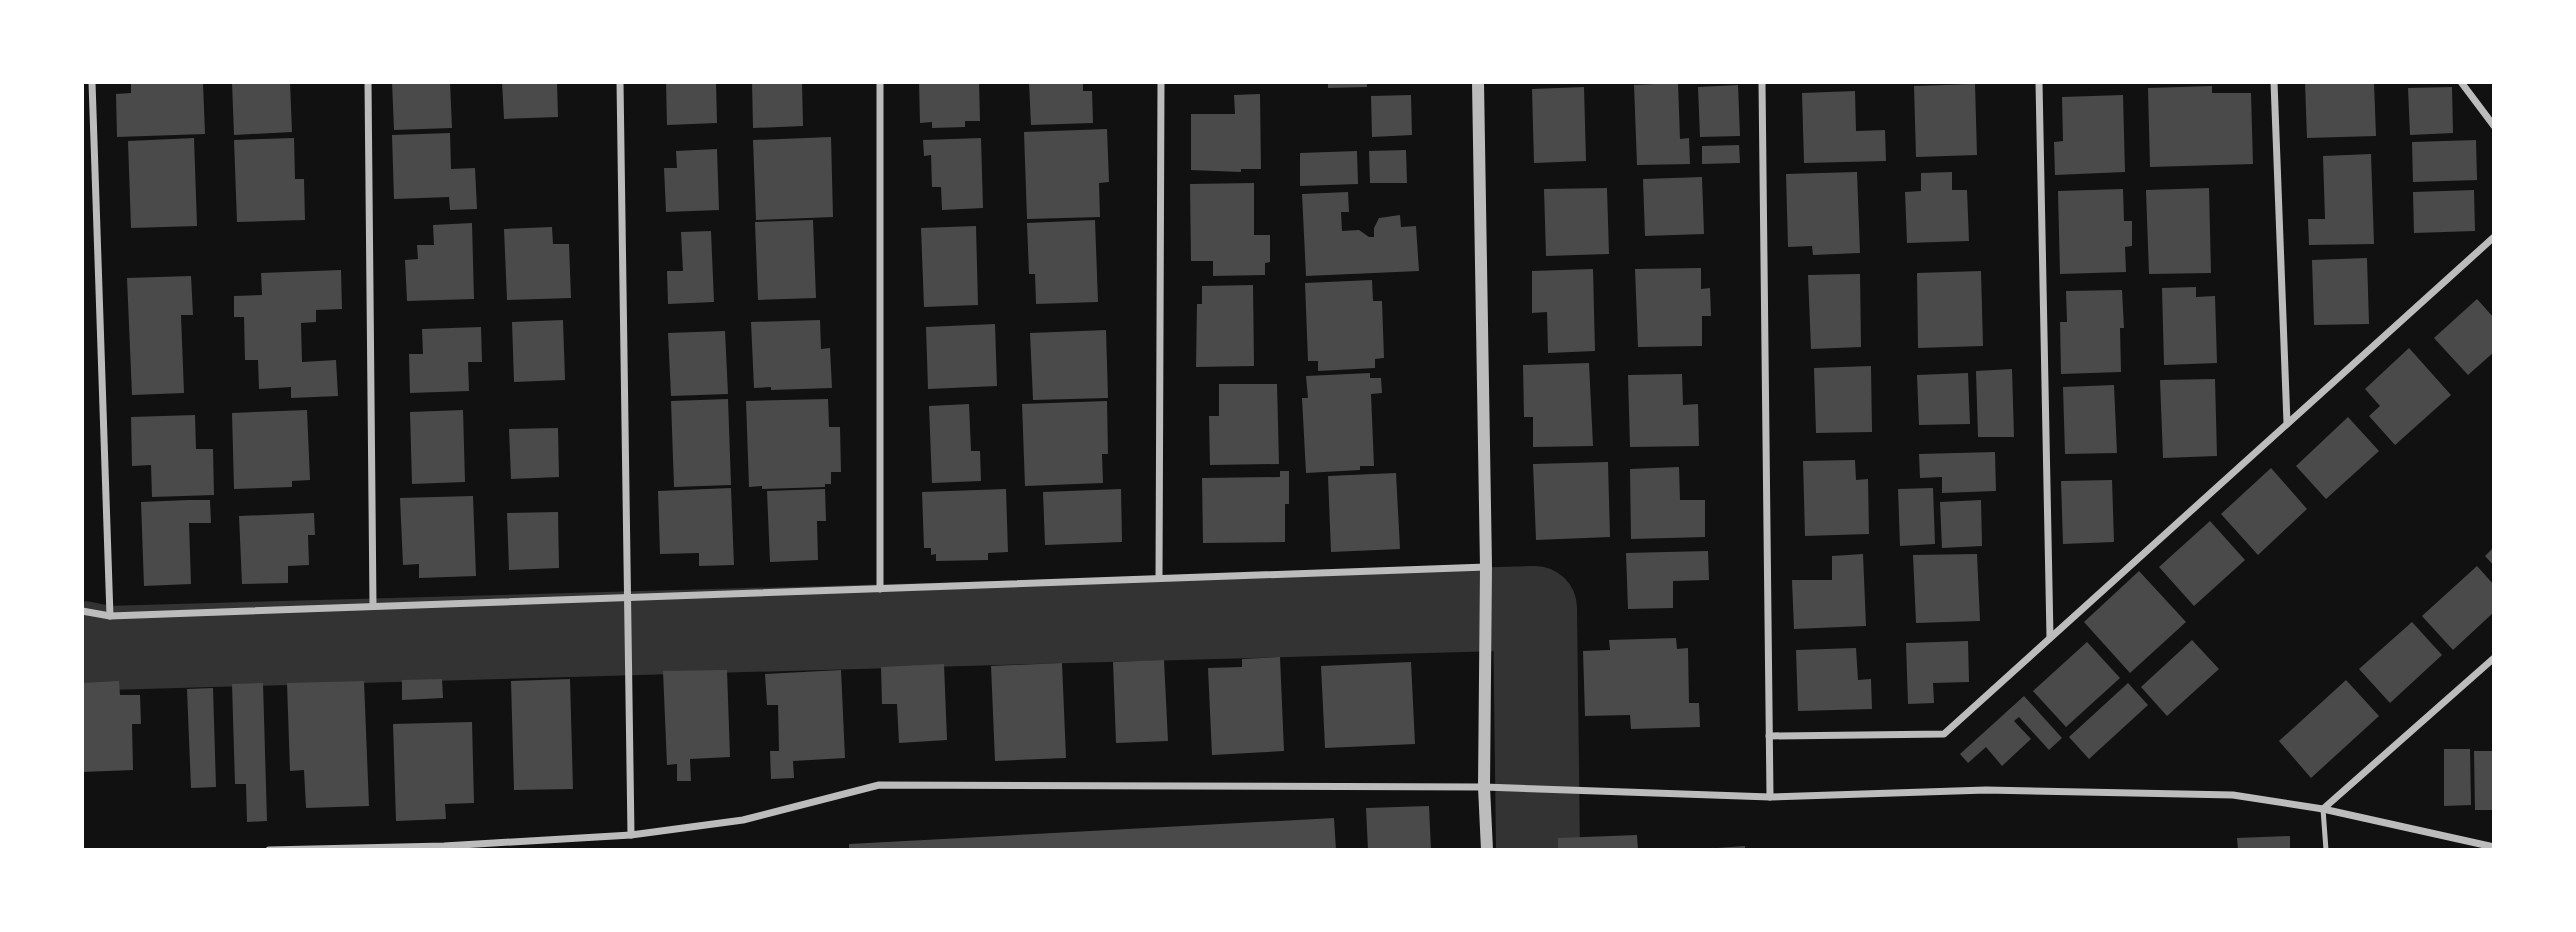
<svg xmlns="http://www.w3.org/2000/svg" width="2576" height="932" font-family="Roboto,sans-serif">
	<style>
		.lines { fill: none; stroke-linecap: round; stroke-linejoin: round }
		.river { stroke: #333; stroke-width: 84 }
		.building { fill: #4a4a4a }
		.service { stroke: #bcbcbc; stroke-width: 5 }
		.minor { stroke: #bcbcbc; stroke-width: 7 }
		.tertiary { stroke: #bcbcbc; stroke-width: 12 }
	</style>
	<rect width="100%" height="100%" fill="#111"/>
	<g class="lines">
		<path class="river" d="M82,643L107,648L1535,608L1538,850"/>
	</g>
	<g class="building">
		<path d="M131,82L203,83L205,134L117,137L116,94L131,93Z"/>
		<path d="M232,82H290L292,132L234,135Z"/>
		<path d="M392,82H450L452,128L394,130Z"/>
		<path d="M502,82H557L558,117L504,119Z"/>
		<path d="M666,82H716L717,123L667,125Z"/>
		<path d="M752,82H802L803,126L753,128Z"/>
		<path d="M919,82H979L980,121H965V127L932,128V122L920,123Z"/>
		<path d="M1029,82H1083V91H1092L1093,123L1031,125Z"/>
		<path d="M1328,82H1367V87L1328,88Z"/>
		<path d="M2305,82H2374L2376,136L2307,138Z"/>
		<path d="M1678,83L1680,139L1689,138L1690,164L1637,165L1634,85Z"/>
		<path d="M1975,84L1977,155L1916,157L1914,86Z"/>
		<path d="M1738,85L1740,136L1700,137L1698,87Z"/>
		<path d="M2212,86V93H2251L2253,164L2150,167L2148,88Z"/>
		<path d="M1584,87L1586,161L1534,163L1532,89Z"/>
		<path d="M2452,87L2453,133L2410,135L2408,88Z"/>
		<path d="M1855,91L1856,131L1885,130L1886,161L1804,163L1802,93Z"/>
		<path d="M1260,94L1261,169H1241V172L1191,170V114H1235L1234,95Z"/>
		<path d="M1411,95L1412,135L1372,137L1371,96Z"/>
		<path d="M2123,95L2125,172L2055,175L2054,142L2063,141L2062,97Z"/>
		<path d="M1107,129L1109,182L1099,183L1100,217L1027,219L1024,132Z"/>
		<path d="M450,133L451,169L475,168L477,209L450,210L449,197L394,199L392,135Z"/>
		<path d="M831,137L833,217L756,220L753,140Z"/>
		<path d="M194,138L197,226L131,228L128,141Z"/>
		<path d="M294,138L295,179H304L305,220L237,222L234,140Z"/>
		<path d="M981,138L983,208L942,210L941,187H932L931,155L924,156L923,140Z"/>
		<path d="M2476,140L2477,180L2413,182L2412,142Z"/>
		<path d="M1739,145L1740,163L1702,164V146Z"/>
		<path d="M717,149L719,210L666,212L664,168H677L676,151Z"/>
		<path d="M1406,150L1407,183H1370L1369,151Z"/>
		<path d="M1357,151L1358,184L1300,186V153Z"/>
		<path d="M2371,154L2374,244L2309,245L2308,219H2325L2323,156Z"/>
		<path d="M1857,172L1860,253L1813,255L1812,246L1788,247L1786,174Z"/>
		<path d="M1952,172V190H1967L1969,241L1907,243L1905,192L1921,191V173Z"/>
		<path d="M1702,177L1704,234L1645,236L1643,179Z"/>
		<path d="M1254,183V235H1270V262L1265,263V275L1213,276V261H1191L1190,184Z"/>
		<path d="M1607,188L1609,254L1546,256L1544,189Z"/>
		<path d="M2209,188L2211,273L2149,274L2146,190Z"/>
		<path d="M2123,189L2124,221H2132V246L2125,247L2126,272L2060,274L2058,191Z"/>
		<path d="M2474,190L2475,231L2414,233L2413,192Z"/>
		<path d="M1348,192L1349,212H1341L1342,231L1359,230L1369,237H1374V228L1379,218L1400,215L1401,227L1416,226L1419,271L1306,276L1302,194Z"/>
		<path d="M813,220L816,298L758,300L755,222Z"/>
		<path d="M1095,220L1098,302L1036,304L1035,274H1029L1027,223Z"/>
		<path d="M472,223L474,299L407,301L405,260L418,259L417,245H434L433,225Z"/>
		<path d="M976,226L978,305L924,307L921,228Z"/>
		<path d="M552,227L553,244H569L571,298L507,300L504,229Z"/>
		<path d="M711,231L714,302L668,304L667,271H683L681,232Z"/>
		<path d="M2367,258L2369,324L2314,325L2312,260Z"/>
		<path d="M1701,268V289L1710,288L1711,316H1702V346L1638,347L1635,269Z"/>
		<path d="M1593,269L1595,351L1548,353L1547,312L1532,313V271Z"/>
		<path d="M341,270L342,309L316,310V322L301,323L302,362L336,360L338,396L291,398V387L259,389L258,360H245L244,317H234V296L262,295L261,273Z"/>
		<path d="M1981,271L1983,346L1918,348L1917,273Z"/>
		<path d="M1860,274L1861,347L1811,349L1808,275Z"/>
		<path d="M191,276L193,315H181L184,393L132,395L127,278Z"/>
		<path d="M1372,280L1373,301H1382L1384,358L1375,359V368L1318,371V361H1308L1305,283Z"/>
		<path d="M1253,285L1254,366L1196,367L1197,304H1202V286Z"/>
		<path d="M2196,287V297L2215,296L2217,363L2164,365L2162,288Z"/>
		<path d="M2122,290L2124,328H2120L2121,372L2061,374L2060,322H2067L2066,291Z"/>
		<path d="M2477,299L2494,318V352L2468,375L2434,338Z"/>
		<path d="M563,320L565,380L514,382L512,322Z"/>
		<path d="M820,320L821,349L830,348L832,388L771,390V387L754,388L751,322Z"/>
		<path d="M995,324L997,386L928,389L926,327Z"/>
		<path d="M481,327L482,362H468L469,391L410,393L409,354H423L422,329Z"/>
		<path d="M1106,330L1108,398L1033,400L1030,333Z"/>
		<path d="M725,331L728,394L671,396L668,333Z"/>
		<path d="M2409,348L2451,395L2395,445L2369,416L2380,406L2365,389Z"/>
		<path d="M1589,363L1593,446L1533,447V417H1524L1523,365Z"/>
		<path d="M1871,366L1872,432L1816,433L1814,368Z"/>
		<path d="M2012,369L2014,437H1978L1976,371Z"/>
		<path d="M1370,373V378H1381L1382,393L1371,394L1374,466H1360V470L1306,473L1302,398H1308L1306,376Z"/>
		<path d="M1968,373L1970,424L1919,425L1917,375Z"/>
		<path d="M1682,374L1683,405L1698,404L1699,446L1630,447L1628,375Z"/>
		<path d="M2215,379L2217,456L2163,458L2160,380Z"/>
		<path d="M1219,384H1277L1279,464L1210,465L1209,416H1219Z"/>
		<path d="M2114,385L2117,453L2065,454L2063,387Z"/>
		<path d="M728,399L731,485L674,487L671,401Z"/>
		<path d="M828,399L829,427H840L841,472H831V484H825V487L762,489V486L749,487L746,401Z"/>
		<path d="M1107,401L1108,454H1102L1103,483L1025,486L1022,404Z"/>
		<path d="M969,404L971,451H980L981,481L932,483L929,406Z"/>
		<path d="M307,410L310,480L292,481V487L234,489L232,413Z"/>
		<path d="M463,410L465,482L412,484L410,412Z"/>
		<path d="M195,415L196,449H213L214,495L152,497L151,465L132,466L131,417Z"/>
		<path d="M2348,417L2379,451L2326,499L2296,466Z"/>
		<path d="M558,428L559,477L511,479L509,429Z"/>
		<path d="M1995,452L1996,491L1942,493V477L1920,478L1919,454Z"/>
		<path d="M1855,460L1856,480L1868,479L1869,534L1805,536L1803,461Z"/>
		<path d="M1608,462L1610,537L1536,540L1533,464Z"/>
		<path d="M1679,467L1680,500H1705V537L1631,539L1630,469Z"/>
		<path d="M2271,468L2307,509L2258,555L2221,514Z"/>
		<path d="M1280,471H1289V504H1285V542L1203,543L1202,478L1280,477Z"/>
		<path d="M1396,473L1400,549L1331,552L1328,476Z"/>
		<path d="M2112,480L2114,542L2063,544L2061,481Z"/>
		<path d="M731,488L734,565L699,566V553L660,554L658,491Z"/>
		<path d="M1933,488L1935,544L1900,546L1898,489Z"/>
		<path d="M825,489L826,521H817L818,560L770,562L767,491Z"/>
		<path d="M1006,489L1008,552L988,553V560L936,561V554L931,555V548H924L922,492Z"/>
		<path d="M1121,489L1122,542L1045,545L1043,492Z"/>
		<path d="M473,496L476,576L419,578V564L403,565L400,498Z"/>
		<path d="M188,500H210L211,523H189L191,584L144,586L141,502Z"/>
		<path d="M1981,500L1982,546L1942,548L1940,502Z"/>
		<path d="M558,512L559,568L509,570L507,513Z"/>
		<path d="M314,513L315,535H308L309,565L288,566V583L242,584L239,516Z"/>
		<path d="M2210,521L2245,560L2194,606L2159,567Z"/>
		<path d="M2494,547V566L2485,556Z"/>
		<path d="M1708,551L1709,580L1673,581V608L1628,609L1626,553Z"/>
		<path d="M1863,554L1866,626L1794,629L1792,580H1832V556Z"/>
		<path d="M1977,554L1980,621L1916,623L1913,555Z"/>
		<path d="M2477,566L2494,585V612L2453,650L2422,616Z"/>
		<path d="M2139,571L2186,622L2130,673L2084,622Z"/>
		<path d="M2412,622L2442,655L2390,703L2359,669Z"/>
		<path d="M1676,638L1677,649L1688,648L1689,703H1699L1700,727L1631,729L1630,715L1585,716L1583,651L1610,650L1609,640Z"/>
		<path d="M2192,640L2219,669L2167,716L2141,687Z"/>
		<path d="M1968,641L1969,682L1933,683L1934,703L1908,704L1906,643Z"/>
		<path d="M2087,642L2120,678L2066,727L2033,691Z"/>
		<path d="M1856,648L1858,680L1871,679L1872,709L1798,711L1796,650Z"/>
		<path d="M1280,657L1284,751L1212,755L1208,668L1242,667V659Z"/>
		<path d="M1164,660L1168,741L1116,743L1113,662Z"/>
		<path d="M1411,662L1415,744L1325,748L1321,666Z"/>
		<path d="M1062,663L1066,758L995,761L991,666Z"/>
		<path d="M944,664L947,740L899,743L897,704H882L881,667Z"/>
		<path d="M727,670L730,757L690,759L691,781H677V764L667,765L663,671Z"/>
		<path d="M841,670L845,758L793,761L794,778L771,779L770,751H779L778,705H767L765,674Z"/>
		<path d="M442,679L443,698L402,700V680Z"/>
		<path d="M570,679L573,789L514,790L511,681Z"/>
		<path d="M2346,680L2379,716L2311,778L2279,741Z"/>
		<path d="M119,681L120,695H140L141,724H132L133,770L82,772V683Z"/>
		<path d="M364,681L369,806L306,808L304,770L290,771L287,683Z"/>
		<path d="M263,683L267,821L247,822L246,784H235L232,684Z"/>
		<path d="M2128,683L2148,705L2089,759L2069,737Z"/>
		<path d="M213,688L216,787L191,788L187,689Z"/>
		<path d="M2024,696L2062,738L2049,750L2019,717L2014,721L2031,739L2002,766L1986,747L1968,763L1960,754Z"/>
		<path d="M472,722L474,803L445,804L446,819L396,821L393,724Z"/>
		<path d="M2444,749H2470L2471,805L2444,806Z"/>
		<path d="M2474,751H2494V810H2475Z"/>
		<path d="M1429,806L1431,850H1368L1366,808Z"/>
		<path d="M1334,818L1336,850H849V844Z"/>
		<path d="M1637,835L1638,850H1558V838Z"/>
		<path d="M2290,836V850H2238L2237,838Z"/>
		<path d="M1745,846V850H1717V848Z"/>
	</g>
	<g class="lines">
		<path class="service" d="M2323,809L2326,850"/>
		<g class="minor">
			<path d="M92,82L110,616"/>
			<path d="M368,82L373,606"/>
			<path d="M620,82L631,835"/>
			<path d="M1762,82L1770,797"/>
			<path d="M2039,82L2050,637"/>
			<path d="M2274,82L2287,423"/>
			<path d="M2461,82L2494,126"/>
			<path d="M1159,578L1161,82"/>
			<path d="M880,589V82"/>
			<path d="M82,611L110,616L1486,567"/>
			<path d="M1769,736L1944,734L2494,237"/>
			<path d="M2323,809L2494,658"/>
			<path d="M269,850L444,846L631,835L743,820L879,785L1484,787L1770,797L1986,790L2233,795L2323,809L2494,847"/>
		</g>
		<path class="tertiary" d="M1478,82L1486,567L1484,787L1487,850"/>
	</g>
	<rect width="2576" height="932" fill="none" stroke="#ffffff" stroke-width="168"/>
</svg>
